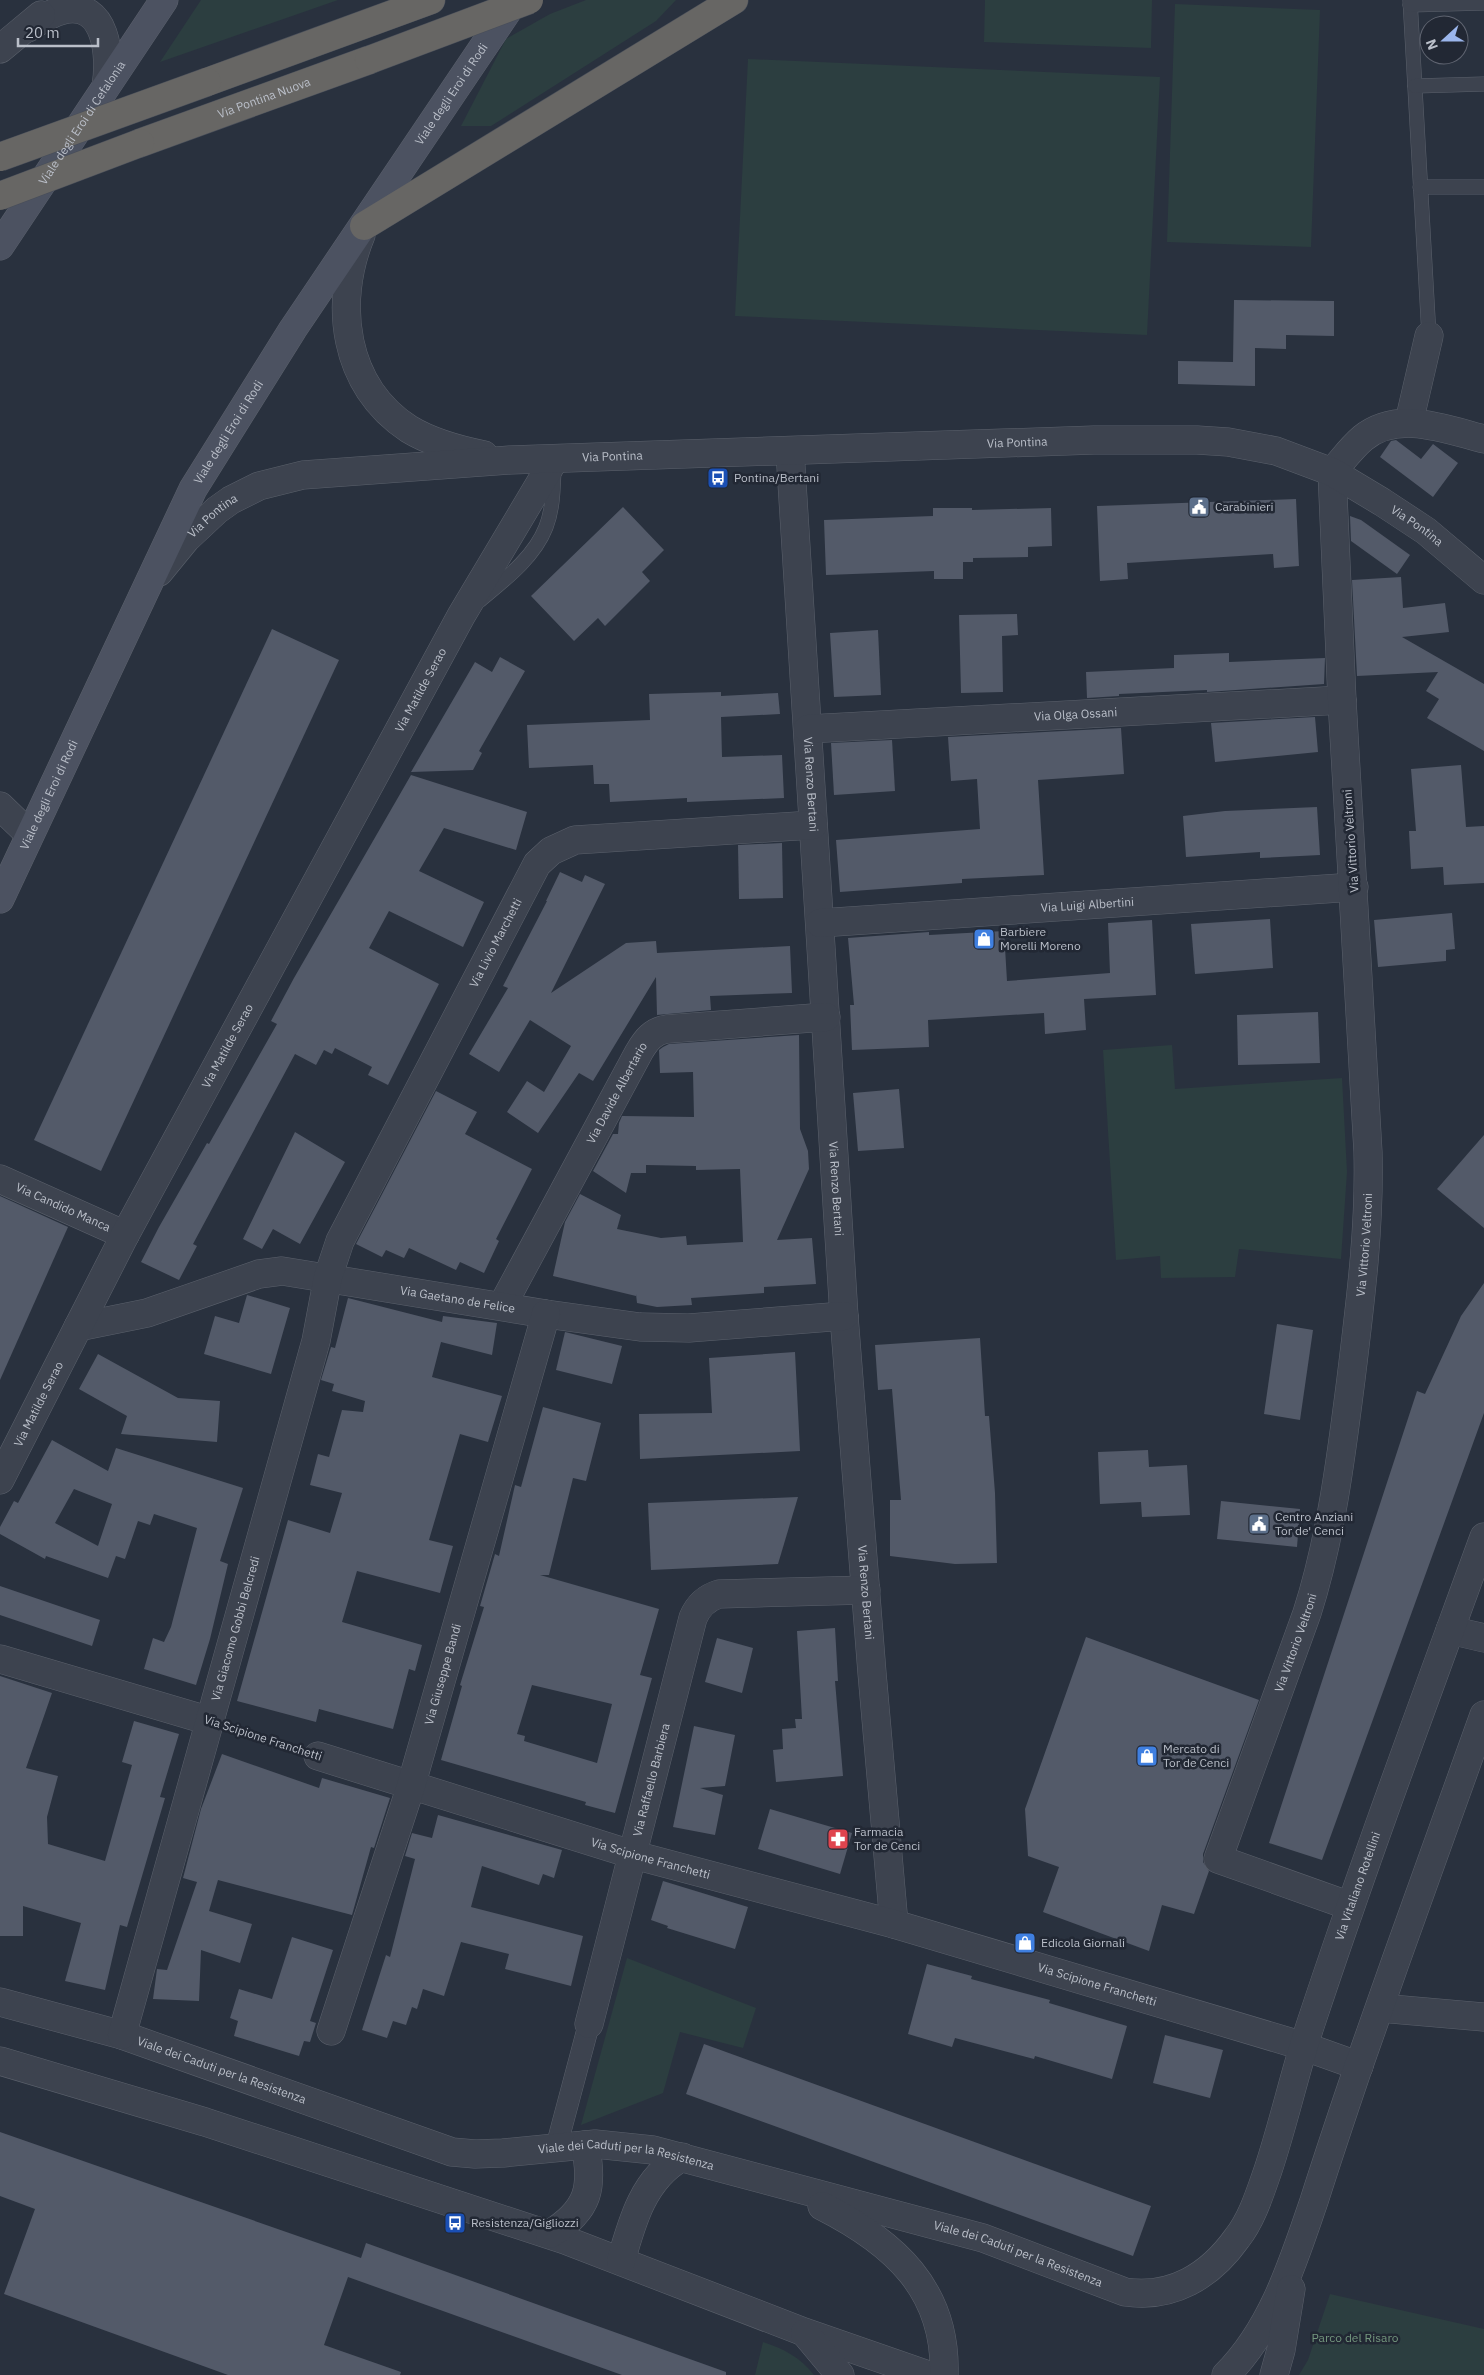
<svg xmlns="http://www.w3.org/2000/svg" width="1484" height="2375" font-family="'IBM Plex Sans',sans-serif">
	<style>
		.green { fill: #2c3e40 }
		.building { fill: #535a69; fill-rule: evenodd }
		.lines { fill: none; stroke-linecap: round; stroke-linejoin: round }
		.service-casing { stroke: #5b616c; stroke-width: 15 }
		.pedestrian-casing { stroke: #5b616c; stroke-width: 22 }
		.minor-casing { stroke: #5b616c; stroke-width: 29 }
		.tertiary-casing { stroke: #5b616c; stroke-width: 29 }
		.secondary-casing { stroke: #5b616c; stroke-width: 29 }
		.trunk-casing { stroke: #484e59; stroke-width: 29 }
		.path { stroke: #4b5b5e; stroke-width: 3; stroke-dasharray: 4 4; stroke-linecap: butt }
		.service { stroke: #3d434f; stroke-width: 14 }
		.pedestrian { stroke: #3d434f; stroke-width: 21 }
		.minor { stroke: #3d434f; stroke-width: 28 }
		.tertiary { stroke: #3d434f; stroke-width: 28 }
		.secondary { stroke: #4c5261; stroke-width: 28 }
		.trunk { stroke: #676664; stroke-width: 28 }
		.trunk-bridge-casing { stroke: #484e59; stroke-width: 29; stroke-linecap: butt }
		.trunk-bridge { stroke: #676664; stroke-width: 28 }
		.labels { text-anchor: middle; stroke-width: 5; stroke-linejoin: round; paint-order: stroke }
		.street-label { font-size: 12px; fill: #babfc9; stroke: #222834 }
		.poi-label { font-size: 12px; fill: #babfc9; stroke: #222834; text-anchor: start }
		.park-label { font-size: 12px; fill: #74977e; stroke: #222834 }
	</style>
	<rect width="100%" height="100%" fill="#29313e"/>
	<g class="green">
		<path d="M201,0H338L160,62Z"/>
		<path d="M586,0H676L656,21L491,126H461L506,39L550,14Z"/>
		<path d="M985,0H1152L1151,48L984,42Z"/>
		<path d="M1175,4L1320,10L1311,247L1167,242Z"/>
		<path d="M748,59L1160,77L1147,335L735,316Z"/>
		<path d="M1172,1045L1175,1089L1342,1078L1347,1172L1341,1259L1239,1249L1235,1277L1161,1278L1160,1256L1116,1260L1103,1050Z"/>
		<path d="M627,1958L756,2008L743,2048L680,2032L663,2093L581,2125Z"/>
		<path d="M1330,2294L1484,2329V2375H1299L1308,2360Z"/>
		<path d="M763,2342C784,2349 800,2357 814,2375H755Z"/>
	</g>
	<g class="building">
		<path d="M1234,300L1334,301V336L1286,335V349L1255,348V386L1178,384V361L1233,362Z"/>
		<path d="M1396,440L1421,459L1433,444L1458,463L1433,497L1380,457L1391,441Z"/>
		<path d="M1296,499L1299,566L1274,568L1273,554L1127,563L1128,579L1100,581L1097,506Z"/>
		<path d="M623,507L664,550L642,572L650,581L605,626L598,618L574,641L531,596Z"/>
		<path d="M933,508H972V510L1051,508L1052,546L1028,547V557L973,558V562H963V579H934V571L826,575L824,520L933,516Z"/>
		<path d="M1350,516L1361,520L1410,555L1397,574L1351,541Z"/>
		<path d="M1401,577L1403,608L1445,603L1449,632L1402,637L1484,684V751L1427,718L1439,699L1426,691L1438,672L1357,676L1352,580Z"/>
		<path d="M1017,614L1018,635L1002,636L1003,692L961,693L959,615Z"/>
		<path d="M272,629L339,660L101,1171L34,1140Z"/>
		<path d="M878,630L881,695L834,697L830,633Z"/>
		<path d="M1229,653V662L1325,658L1324,684L1207,692V690L1119,694V696L1087,698L1086,672L1174,668V655Z"/>
		<path d="M500,657L525,671L479,751L482,753L473,770L411,772L475,662L492,672Z"/>
		<path d="M721,692V696L778,693L780,714L721,717L722,757L782,755L784,798L687,802V798L610,802L609,784H594L593,765L529,768L527,725L650,720L649,694Z"/>
		<path d="M1315,717L1318,752L1215,762L1211,723Z"/>
		<path d="M1121,728L1124,774L1038,780L1044,875L962,879V883L840,892L836,840L980,829L977,779L951,781L948,737Z"/>
		<path d="M892,740L895,791L834,795L831,743Z"/>
		<path d="M1461,765L1466,827L1484,826V883L1444,885L1443,867L1411,869L1409,831H1416L1411,769Z"/>
		<path d="M411,775L527,812L516,850L444,828L419,871L484,902L463,947L389,911L369,948L439,984L388,1085L368,1075L372,1067L335,1048L332,1054L324,1050L316,1065L295,1054L193,1244L197,1246L179,1280L141,1262L159,1227L207,1143L209,1144L277,1024L271,1021L294,978Z"/>
		<path d="M1317,807L1320,855L1260,858V852L1186,857L1183,816L1225,811Z"/>
		<path d="M782,843L783,898L739,899L738,845Z"/>
		<path d="M560,872L582,882L585,875L605,884L551,993L626,943L656,941L657,953L790,946L792,993L710,996L711,1010L657,1015L656,977L593,1081L579,1073L538,1133L507,1112L527,1081L544,1092L571,1046L530,1020L499,1072L469,1054L508,988L503,986L547,901H546Z"/>
		<path d="M1452,913L1455,949L1446,950V961L1378,967L1374,920Z"/>
		<path d="M1270,919L1273,968L1195,974L1191,924Z"/>
		<path d="M1152,920L1156,995L1084,999L1086,1030L1045,1034L1044,1013L928,1020L929,1047L852,1050L850,1005H854L848,938L929,932V935L1004,931L1007,981L1110,973L1108,923Z"/>
		<path d="M1318,1012L1320,1063L1238,1065L1237,1015Z"/>
		<path d="M799,1035L800,1129L808,1151L809,1169L777,1240L812,1238L816,1284L764,1287V1293L691,1298L692,1305L657,1307L637,1303L636,1294V1296L553,1276L565,1222L580,1194L621,1215L617,1229L661,1238L686,1236L687,1245L743,1242L740,1169L696,1170V1166L646,1165V1173H631L626,1193L593,1171L613,1134H618L619,1123L622,1116L694,1117L693,1072L660,1073L659,1050L663,1047L669,1044Z"/>
		<path d="M899,1089L904,1148L858,1151L853,1093Z"/>
		<path d="M436,1091L477,1112L465,1134L532,1169L496,1239L499,1241L484,1273L460,1262L456,1270L409,1248L404,1258L386,1250L382,1257L356,1244Z"/>
		<path d="M295,1132L345,1162L300,1244L273,1229L262,1249L243,1239Z"/>
		<path d="M1484,1135V1228L1437,1189Z"/>
		<path d="M0,1196L68,1227L0,1380Z"/>
		<path d="M1484,1283V1413L1322,1860L1269,1843L1417,1391L1425,1394L1461,1316Z"/>
		<path d="M247,1295L290,1308L271,1374L204,1354L215,1316L239,1323Z"/>
		<path d="M348,1298L442,1322L443,1316L497,1323L492,1355L441,1342L432,1377L502,1396L488,1442L460,1434L429,1540L453,1546L440,1593L357,1571L342,1622L422,1645L415,1671L409,1669L393,1729L319,1709L316,1722L237,1701L288,1520L330,1533L342,1493L310,1485L318,1454L329,1457L342,1410L363,1412L365,1401L332,1391L334,1384L321,1380L331,1347L335,1348Z"/>
		<path d="M1277,1324L1313,1330L1300,1420L1264,1414Z"/>
		<path d="M565,1332L622,1346L612,1384L556,1370Z"/>
		<path d="M980,1338L985,1416H989L995,1493L997,1563L955,1564L890,1556V1500H901L892,1389L878,1390L875,1345Z"/>
		<path d="M795,1352L800,1451L640,1459L639,1414L712,1413L709,1358Z"/>
		<path d="M98,1354L178,1398L220,1401L217,1442L121,1434L127,1416L79,1389Z"/>
		<path d="M543,1407L601,1423L586,1481L573,1478L549,1575H540L659,1609L640,1675L652,1678L615,1813L585,1805L586,1802L441,1760L462,1686L460,1685L484,1607L480,1606L495,1554L499,1556L515,1485L521,1487ZM532,1685L612,1704L597,1763L524,1741L525,1736L517,1734Z"/>
		<path d="M52,1440L108,1471L116,1448L243,1488L220,1561L228,1564L210,1639L196,1685L144,1669L153,1638L164,1642L171,1627L197,1528L154,1514L150,1525L138,1521L125,1559L116,1556L108,1578L46,1556L45,1559L0,1534V1527L14,1501L18,1503ZM74,1489L112,1504L98,1546L55,1523Z"/>
		<path d="M1148,1450L1149,1467L1187,1465L1190,1515L1142,1517L1141,1502L1100,1504L1098,1452Z"/>
		<path d="M798,1497L778,1564L651,1570L648,1503Z"/>
		<path d="M1221,1501L1300,1509L1297,1547L1217,1539Z"/>
		<path d="M0,1586L100,1620L92,1646L0,1615Z"/>
		<path d="M835,1628L838,1681H835L843,1776L776,1782L773,1750L783,1749L782,1729L796,1728L795,1719H802L797,1631Z"/>
		<path d="M1086,1637L1259,1700L1203,1854V1862L1209,1871L1194,1914L1162,1905L1149,1951L1043,1912L1059,1867L1028,1856L1025,1809Z"/>
		<path d="M717,1638L753,1648L742,1693L705,1682Z"/>
		<path d="M0,1676L52,1693L26,1768L58,1776L47,1817L48,1844L105,1861L132,1765L122,1762L134,1721L179,1734L160,1797L165,1798L127,1927L120,1925L105,1990L65,1981L81,1923L23,1906V1936H0Z"/>
		<path d="M694,1726L735,1735L725,1786L700,1788L723,1795L715,1835L673,1827Z"/>
		<path d="M222,1754L319,1788L322,1778L390,1798L374,1848L371,1847L352,1915L218,1880L209,1911L252,1924L240,1963L201,1950L199,2001L153,1999L157,1969L167,1970L197,1882L183,1878L201,1809Z"/>
		<path d="M770,1809L852,1833L840,1874L758,1849Z"/>
		<path d="M438,1815L562,1850L554,1878L543,1874L539,1885L482,1866L471,1907L583,1936L571,1986L505,1969L509,1954L461,1942L444,1996L423,1989L417,2009L412,2007L406,2025L393,2021L387,2038L362,2030L386,1955L390,1957L415,1859L405,1856L412,1833L432,1838Z"/>
		<path d="M663,1881L748,1907L735,1949L667,1928L668,1926L651,1920Z"/>
		<path d="M292,1937L333,1950L310,2021L316,2023L310,2042L304,2041L299,2056L234,2036L238,2021L230,2018L239,1989L272,1999Z"/>
		<path d="M927,1964L972,1976L971,1979L1050,2000L1049,2003L1127,2026L1112,2079L1035,2056L1034,2059L955,2038L952,2047L908,2034Z"/>
		<path d="M1165,2035L1223,2050L1210,2098L1153,2083Z"/>
		<path d="M704,2044L1151,2206L1133,2256L686,2094Z"/>
		<path d="M0,2132L361,2258L366,2243L726,2372V2375H622L348,2277L324,2345L401,2372L400,2375H228L4,2294L35,2209L0,2196Z"/>
	</g>
	<g class="lines">
		<g class="service-casing">
			<g id="service">
				<path d="M1410,0L1429,336"/>
				<path d="M1410,5L1484,3"/>
				<path d="M1415,86L1484,84"/>
				<path d="M1420,187H1484"/>
				<path d="M479,601C503,581 534,558 546,527C553,509 553,490 554,470"/>
			</g>
		</g>
		<g class="pedestrian-casing">
			<path id="pedestrian" d="M556,2148L589,2024"/>
		</g>
		<g class="minor-casing">
			<g id="minor">
				<path d="M1409,422L1429,336"/>
				<path id="s1" d="M790,451L844,1316L872,1673L894,1924"/>
				<path id="s2" d="M808,729L1342,700"/>
				<path d="M0,806L29,834"/>
				<path id="s3" d="M820,923L1354,887"/>
				<path id="s4" d="M0,1179L125,1235"/>
				<path id="s5" d="M502,1306L639,1052C646,1040 653,1031 667,1029L826,1017"/>
				<path id="s6" d="M78,1327L147,1313L259,1274L282,1271L546,1314L640,1327L689,1328L844,1316"/>
				<path id="s7" d="M0,1480L125,1235L461,616L554,460"/>
				<path d="M1450,1630L1484,1638"/>
				<path d="M0,1659L210,1721"/>
				<path id="s8" d="M318,1756L634,1855L894,1924L1303,2046L1359,2066"/>
				<path id="s9" d="M1350,1906L1218,1859L1307,1613C1331,1538 1341,1458 1351,1379C1360,1304 1370,1229 1368,1152L1342,700L1332,472C1342,461 1351,448 1363,438C1398,410 1445,429 1484,439"/>
				<path id="s10" d="M0,2002L122,2035L452,2152L475,2154L503,2153L595,2144L653,2150L983,2238L1125,2292C1172,2299 1210,2276 1237,2238C1252,2219 1260,2193 1268,2170C1284,2122 1295,2071 1311,2023C1365,1860 1425,1699 1484,1537"/>
				<path d="M1380,2008L1484,2017"/>
				<path id="s11" d="M589,2024L693,1618C698,1606 706,1598 719,1594L866,1590"/>
				<path id="s12" d="M331,2031L411,1786L546,1314"/>
				<path id="s13" d="M122,2035L316,1341L328,1277L340,1241L537,864L551,851L575,840L813,825"/>
				<path d="M0,2061L205,2122L565,2240L804,2332L928,2375"/>
				<path d="M822,2206C893,2242 947,2289 944,2375"/>
				<path d="M550,2234C589,2210 594,2187 585,2145"/>
				<path d="M621,2261C632,2221 644,2178 682,2157"/>
				<path d="M805,2333L840,2375"/>
				<path d="M1226,2375C1273,2328 1293,2262 1314,2201C1328,2157 1343,2112 1358,2068C1399,1950 1442,1833 1484,1715"/>
				<path d="M1274,2375L1281,2350L1291,2289"/>
			</g>
		</g>
		<g class="tertiary-casing">
			<g id="tertiary">
				<path d="M28,28C39,21 50,13 63,10C107,0 111,57 106,86"/>
				<path d="M0,49L41,15"/>
				<path d="M361,235C333,303 343,386 409,429C432,443 459,450 484,455"/>
				<path id="s14" d="M159,572L186,539L217,510L231,500L259,486L303,475L510,460L1094,440H1197L1228,442L1276,451L1332,472L1382,502L1426,531L1484,580"/>
			</g>
		</g>
		<g class="secondary-casing">
			<g id="secondary">
				<path id="s15" d="M0,246L164,0"/>
				<path id="s16" d="M0,899L193,489L293,329L515,0"/>
			</g>
		</g>
		<g class="trunk-casing">
			<g id="trunk">
				<path d="M207,82L431,0"/>
				<path id="s17" d="M140,143L369,60"/>
				<path d="M364,226L734,0"/>
			</g>
		</g>
		<path class="path" d="M235,1729L294,1748"/>
		<use href="#service" class="service"/>
		<use href="#pedestrian" class="pedestrian"/>
		<use href="#minor" class="minor"/>
		<use href="#tertiary" class="tertiary"/>
		<use href="#secondary" class="secondary"/>
		<use href="#trunk" class="trunk"/>
		<g class="trunk-bridge-casing">
			<g id="trunk-bridge">
				<path d="M369,60L529,0"/>
				<path d="M0,157L207,82"/>
				<path d="M0,196L140,143"/>
			</g>
		</g>
		<use href="#trunk-bridge" class="trunk-bridge"/>
	</g>
	<defs>
		<g id="bus-square" transform="scale(1.125)"><rect x="-9" y="-9" width="18" height="18" rx="4" fill="#1a4fb4" stroke="#222834"/><path d="M-5-6H5V4H4V6H2V4H-2V6H-4V4H-5ZM-3.5-4V0h7V-4ZM-3.5 1.2v1.5H-2V1.2ZM2 1.2v1.5H3.5V1.2Z" fill="#fff"/></g>
		<g id="civic-square" transform="scale(1.125)"><rect x="-9" y="-9" width="18" height="18" rx="4" fill="#5c6f8a" stroke="#222834"/><path d="M-.6-6.5H3V-4.5H.6V-3L4-1V1h2V6H-6V1h2V-1L-.6-3ZM-1.2 2.5V6h2.4V2.5Z" fill="#fff"/></g>
		<g id="shop-square" transform="scale(1.125)"><rect x="-9" y="-9" width="18" height="18" rx="4" fill="#3f7fe0" stroke="#222834"/><path d="M-5-2.5h2.3a2.7 3.5 0 0 1 5.4 0H5L5.5 6h-11ZM-1.5-2.5h3a1.5 2.3 0 0 0-3 0Z" fill="#fff"/></g>
		<g id="pharmacy-square" transform="scale(1.125)"><rect x="-9" y="-9" width="18" height="18" rx="4" fill="#e0444e" stroke="#222834"/><path d="M-2-6h4v4h4v4h-4v4h-4v-4h-4v-4h4Z" fill="#fff"/></g>
	</defs>
	<g fill-rule="evenodd">
		<use href="#bus-square" x="718" y="478"/>
		<use href="#civic-square" x="1199" y="507"/>
		<use href="#shop-square" x="984" y="939"/>
		<use href="#civic-square" x="1259" y="1524"/>
		<use href="#shop-square" x="1147" y="1756"/>
		<use href="#pharmacy-square" x="838" y="1839"/>
		<use href="#shop-square" x="1025" y="1943"/>
		<use href="#bus-square" x="455" y="2223"/>
	</g>
	<g class="labels">
		<g class="street-label">
			<text dy="4" stroke="none"><textPath href="#s16" startOffset="925">Viale degli Eroi di Rodi</textPath></text>
			<text dy="4" stroke="none"><textPath href="#s17" startOffset="132">Via Pontina Nuova</textPath></text>
			<text dy="4" stroke="none"><textPath href="#s15" startOffset="148">Viale degli Eroi di Cefalonia</textPath></text>
			<text dy="4" stroke="none"><textPath href="#s16" startOffset="520">Viale degli Eroi di Rodi</textPath></text>
			<text dy="4" stroke="none"><textPath href="#s14" startOffset="894">Via Pontina</textPath></text>
			<text dy="4" stroke="none"><textPath href="#s14" startOffset="489">Via Pontina</textPath></text>
			<text dy="4" stroke="none"><textPath href="#s14" startOffset="78">Via Pontina</textPath></text>
			<text dy="4" stroke="none"><textPath href="#s14" startOffset="1314">Via Pontina</textPath></text>
			<text dy="4" stroke="none"><textPath href="#s7" startOffset="895">Via Matilde Serao</textPath></text>
			<text dy="4" stroke="none"><textPath href="#s2" startOffset="268">Via Olga Ossani</textPath></text>
			<text dy="4" stroke="none"><textPath href="#s1" startOffset="334">Via Renzo Bertani</textPath></text>
			<text dy="4" stroke="none"><textPath href="#s16" startOffset="115">Viale degli Eroi di Rodi</textPath></text>
			<text transform="translate(1351 841) rotate(-94)" y="4">Via Vittorio Veltroni</text>
			<text dy="4" stroke="none"><textPath href="#s3" startOffset="268">Via Luigi Albertini</textPath></text>
			<text dy="4" stroke="none"><textPath href="#s13" startOffset="1160">Via Livio Marchetti</textPath></text>
			<text dy="4" stroke="none"><textPath href="#s7" startOffset="490">Via Matilde Serao</textPath></text>
			<text dy="4" stroke="none"><textPath href="#s5" startOffset="242">Via Davide Albertario</textPath></text>
			<text dy="4" stroke="none"><textPath href="#s1" startOffset="739">Via Renzo Bertani</textPath></text>
			<text dy="4" stroke="none"><textPath href="#s4" startOffset="69">Via Candido Manca</textPath></text>
			<text dy="4" stroke="none"><textPath href="#s9" startOffset="775">Via Vittorio Veltroni</textPath></text>
			<text dy="4" stroke="none"><textPath href="#s6" startOffset="390">Via Gaetano de Felice</textPath></text>
			<text dy="4" stroke="none"><textPath href="#s7" startOffset="85">Via Matilde Serao</textPath></text>
			<text dy="4" stroke="none"><textPath href="#s1" startOffset="1144">Via Renzo Bertani</textPath></text>
			<text dy="4" stroke="none"><textPath href="#s13" startOffset="422">Via Giacomo Gobbi Belcredi</textPath></text>
			<text dy="4" stroke="none"><textPath href="#s9" startOffset="370">Via Vittorio Veltroni</textPath></text>
			<text dy="4" stroke="none"><textPath href="#s12" startOffset="374">Via Giuseppe Bandi</textPath></text>
			<text transform="translate(263 1738) rotate(18)" y="4">Via Scipione Franchetti</text>
			<text dy="4" stroke="none"><textPath href="#s11" startOffset="252">Via Raffaello Barbiera</textPath></text>
			<text dy="4" stroke="none"><textPath href="#s8" startOffset="348">Via Scipione Franchetti</textPath></text>
			<text dy="4" stroke="none"><textPath href="#s10" startOffset="1676">Via Vitaliano Rotellini</textPath></text>
			<text dy="4" stroke="none"><textPath href="#s8" startOffset="812">Via Scipione Franchetti</textPath></text>
			<text dy="4" stroke="none"><textPath href="#s10" startOffset="232">Viale dei Caduti per la Resistenza</textPath></text>
			<text dy="4" stroke="none"><textPath href="#s10" startOffset="652">Viale dei Caduti per la Resistenza</textPath></text>
			<text dy="4" stroke="none"><textPath href="#s10" startOffset="1058">Viale dei Caduti per la Resistenza</textPath></text>
		</g>
		<g class="poi-label">
			<text x="734" y="482">Pontina/Bertani</text>
			<text x="1215" y="511">Carabinieri</text>
			<text x="1000" y="936">Barbiere<tspan x="1000" dy="14">Morelli Moreno</tspan></text>
			<text x="1275" y="1521">Centro Anziani<tspan x="1275" dy="14">Tor de' Cenci</tspan></text>
			<text x="1163" y="1753">Mercato di<tspan x="1163" dy="14">Tor de Cenci</tspan></text>
			<text x="854" y="1836">Farmacia<tspan x="854" dy="14">Tor de Cenci</tspan></text>
			<text x="1041" y="1947">Edicola Giornali</text>
			<text x="471" y="2227">Resistenza/Gigliozzi</text>
		</g>
		<g class="park-label">
			<text x="1355" y="2342">Parco del Risaro</text>
		</g>
	</g>
	<g transform="translate(1444 40) rotate(249)"><circle r="24" fill="#222834" stroke="#5f6470"/>
	<path d="M0-4L9 19L0 12L-9 19Z" fill="#9bb6ec"/>
	<text y="-8" font-size="14" font-weight="bold" text-anchor="middle" fill="#babfc9">N</text>
	</g>
	<path d="M18 38v8h80v-8" fill="none" stroke="#babfc9" stroke-width="2.5"/>
	<text x="25" y="38" font-size="15" fill="#babfc9" stroke="#222834" stroke-width="4" paint-order="stroke">20 m</text>
</svg>
